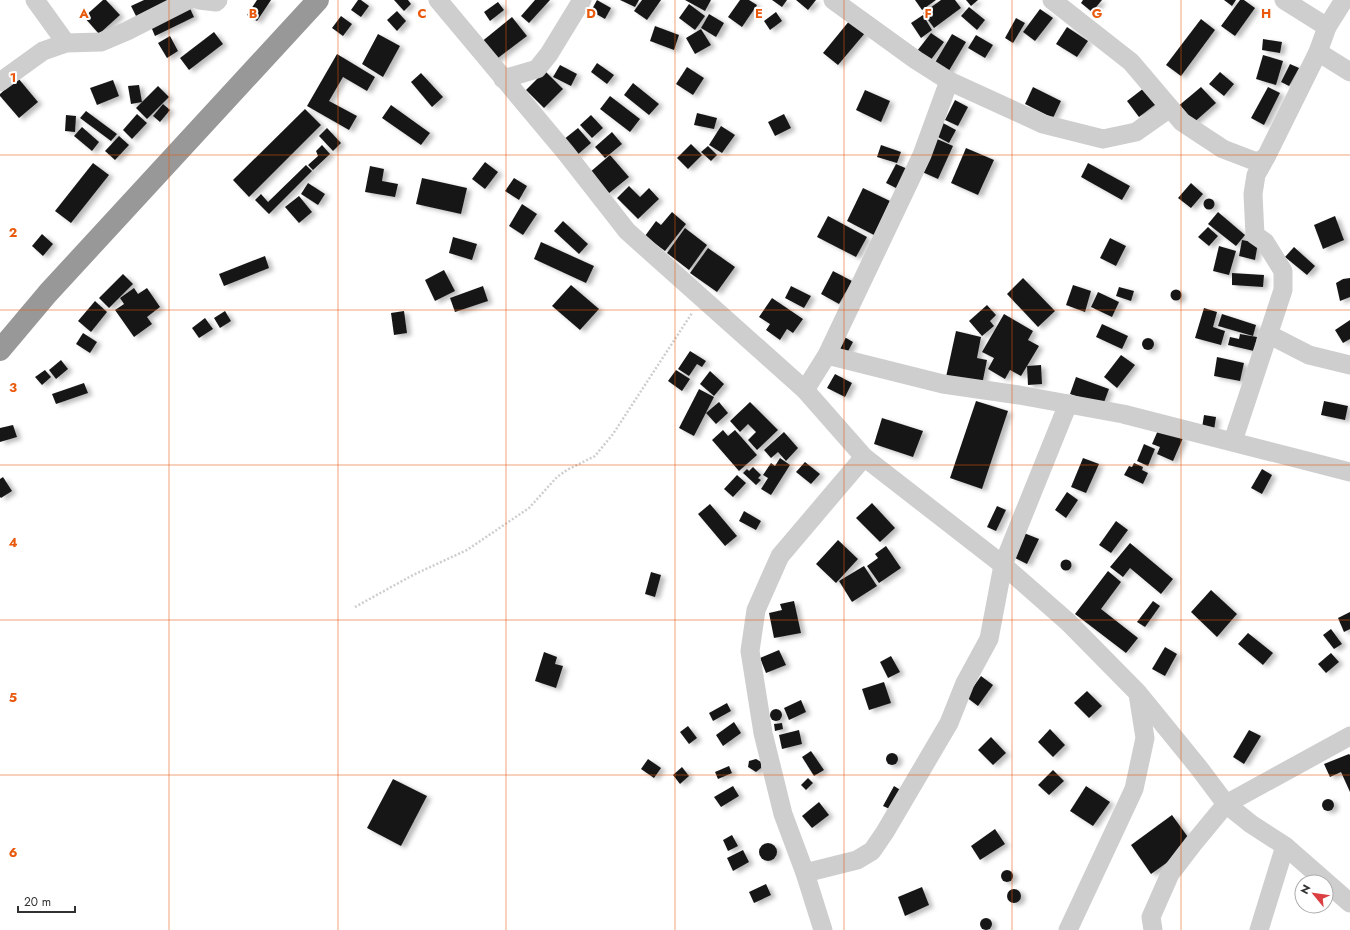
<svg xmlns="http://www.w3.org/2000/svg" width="1350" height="930" font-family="Jost,sans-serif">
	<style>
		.building { fill: #181818; filter: url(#shadow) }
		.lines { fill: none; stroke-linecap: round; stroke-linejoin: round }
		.path { stroke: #cecece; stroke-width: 2.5; stroke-dasharray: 2 2; stroke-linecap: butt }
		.street { stroke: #cecece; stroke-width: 19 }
		.highway { stroke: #989898; stroke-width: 22 }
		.grid { fill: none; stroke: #e8590c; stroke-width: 1; stroke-opacity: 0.55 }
		.grid-label { font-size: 13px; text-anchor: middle; font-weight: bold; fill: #e8590c; stroke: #fff; stroke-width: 4; stroke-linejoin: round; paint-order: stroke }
	</style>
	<defs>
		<filter id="shadow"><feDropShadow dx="4.5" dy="2.5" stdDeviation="2" flood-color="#0004"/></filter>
	</defs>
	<rect width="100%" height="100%" fill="#fff"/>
	<g class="building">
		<path d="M103,0H106L120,15L99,34L84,17Z"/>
		<path d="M144,0H174L137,18L131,6Z"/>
		<path d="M257,0H271L257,21L247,15Z"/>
		<path d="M358,0H361L369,6L361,17L351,10Z"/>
		<path d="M394,0H408L411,4L404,11Z"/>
		<path d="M535,0H550L529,23L521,16Z"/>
		<path d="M597,0L611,8L605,19L591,11Z"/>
		<path d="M620,0H639L635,7Z"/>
		<path d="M642,0H661L647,20L634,11Z"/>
		<path d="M685,0H711L705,11Z"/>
		<path d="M740,0H749L757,5L742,27L728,17Z"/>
		<path d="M772,0H787L782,7Z"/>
		<path d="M796,0H816L808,10Z"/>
		<path d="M915,0H936L922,10Z"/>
		<path d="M941,0H955L961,8L934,28L923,13Z"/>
		<path d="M966,0H978L971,6Z"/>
		<path d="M1083,0H1102L1092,12L1081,3Z"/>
		<path d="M1224,0H1236L1232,6Z"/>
		<path d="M1240,0H1244L1255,8L1235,36L1221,26Z"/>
		<path d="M498,2L504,10L490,21L484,12Z"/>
		<path d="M188,4L194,17L155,36L149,22Z"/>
		<path d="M689,4L705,16L695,30L679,18Z"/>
		<path d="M969,7L985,20L977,30L961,16Z"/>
		<path d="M1040,9L1053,18L1035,41L1023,32Z"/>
		<path d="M397,11L406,21L397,31L387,20Z"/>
		<path d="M776,12L782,21L770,30L764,21Z"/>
		<path d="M709,14L724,23L716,37L701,28Z"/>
		<path d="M923,15L932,30L921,38L911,23Z"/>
		<path d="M341,16L352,24L343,36L332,28Z"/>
		<path d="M512,17L527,36L494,61L480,43Z"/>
		<path d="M1016,18L1025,23L1013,43L1005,38Z"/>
		<path d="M1201,19L1215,30L1181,76L1166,65Z"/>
		<path d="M850,20L865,33L838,65L823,53Z"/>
		<path d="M655,26L679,35L674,50L650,41Z"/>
		<path d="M1067,27L1088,41L1077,57L1056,44Z"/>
		<path d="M701,29L711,45L695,54L686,38Z"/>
		<path d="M214,32L223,44L189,70L180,58Z"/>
		<path d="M931,33L944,42L930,61L917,51Z"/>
		<path d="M378,34L400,46L383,77L362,64Z"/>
		<path d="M952,34L966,42L947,74L933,66Z"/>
		<path d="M976,35L993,45L985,58L968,48Z"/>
		<path d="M170,36L178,51L167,58L158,43Z"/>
		<path d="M1263,39L1282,42L1280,53L1262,50Z"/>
		<path d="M337,54L375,77L367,91L343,77L329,101L357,116L349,130L307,106Z"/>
		<path d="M1263,55L1283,61L1276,85L1256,79Z"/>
		<path d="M597,63L614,75L607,84L591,72Z"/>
		<path d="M1290,64L1299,68L1289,86L1281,82Z"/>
		<path d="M560,65L577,74L571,86L553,77Z"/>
		<path d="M687,67L704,78L693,95L676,84Z"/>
		<path d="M545,71L563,89L544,108L526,90Z"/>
		<path d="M1220,72L1234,84L1224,96L1209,84Z"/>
		<path d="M421,73L443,97L432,107L411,82Z"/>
		<path d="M18,78L38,102L19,118L0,96V94Z"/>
		<path d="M113,80L119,96L97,105L90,88Z"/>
		<path d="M633,83L659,104L649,115L624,95Z"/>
		<path d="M139,85L142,102L131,104L128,86Z"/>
		<path d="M158,86L169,97L147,119L136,108Z"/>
		<path d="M1033,87L1061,101L1053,118L1025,104Z"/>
		<path d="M1201,87L1216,103L1191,125L1176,108Z"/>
		<path d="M1268,87L1280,93L1264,125L1251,118Z"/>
		<path d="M1144,88L1156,104L1139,117L1127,101Z"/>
		<path d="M865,90L890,101L881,122L856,110Z"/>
		<path d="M610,96L640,119L630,132L600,109Z"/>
		<path d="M955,100L968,107L958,126L945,120Z"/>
		<path d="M163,104L170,110L160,122L153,116Z"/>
		<path d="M391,105L430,133L421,145L382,118Z"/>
		<path d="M305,109L321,125L249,197L233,180Z"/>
		<path d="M86,111L117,134L111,141L80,118Z"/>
		<path d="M697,113L717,118L714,129L694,125Z"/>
		<path d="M137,114L147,123L132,139L123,130Z"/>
		<path d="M784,114L791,128L775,136L768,122Z"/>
		<path d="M66,115L76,116L75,132L65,131Z"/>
		<path d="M591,115L603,128L592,138L580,125Z"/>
		<path d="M941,122L956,130L949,143L934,135Z"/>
		<path d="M721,126L735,135L722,153L709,145Z"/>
		<path d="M82,127L99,142L92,151L74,136Z"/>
		<path d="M327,128L341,143L333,151L319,136Z"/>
		<path d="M578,128L591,143L576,156L563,140Z"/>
		<path d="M612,132L622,144L605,158L595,147Z"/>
		<path d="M119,136L129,145L115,160L105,151Z"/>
		<path d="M935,138L953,146L938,179L920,171Z"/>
		<path d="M691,144L702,155L688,169L677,158Z"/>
		<path d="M322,145L330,154L313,170L308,165L318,156L316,151Z"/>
		<path d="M881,145L901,152L897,163L877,157Z"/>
		<path d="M708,146L717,155L711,161L701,152Z"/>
		<path d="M966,148L994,160L978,195L951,183Z"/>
		<path d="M610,155L629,177L608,194L589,173Z"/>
		<path d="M485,162L498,172L485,189L472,179Z"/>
		<path d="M93,163L109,175L71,223L55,211Z"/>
		<path d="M1088,163L1130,186L1122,200L1081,177Z"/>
		<path d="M896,164L910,170L900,190L886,183Z"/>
		<path d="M306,165L312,171L269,214L255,200L261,194L268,202Z"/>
		<path d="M370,166L384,169L382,181L398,184L395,197L365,192Z"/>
		<path d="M422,178L467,188L461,214L416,204Z"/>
		<path d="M514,178L527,186L519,200L505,191Z"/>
		<path d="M308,183L325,194L318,205L301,194Z"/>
		<path d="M1191,183L1203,194L1191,208L1178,198Z"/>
		<path d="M629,186L640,197L649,188L659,199L638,219L617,198Z"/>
		<path d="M863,188L890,201L874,235L847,221Z"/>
		<path d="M299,196L312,212L299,223L285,207Z"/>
		<circle cx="1209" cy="204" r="5.5"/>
		<path d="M522,204L537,214L523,235L509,226Z"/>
		<path d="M672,212L686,224L665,251L645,236L656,221L661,225Z"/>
		<path d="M1218,212L1245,235L1236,246L1208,224Z"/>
		<path d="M828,216L867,237L856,257L817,237Z"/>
		<path d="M1335,216L1344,240L1323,249L1314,225Z"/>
		<path d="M563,221L588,244L579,254L554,231Z"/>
		<path d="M1208,227L1218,236L1209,246L1198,237Z"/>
		<path d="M685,228L707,245L689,270L667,253Z"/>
		<path d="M42,234L53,244L43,256L32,246Z"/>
		<path d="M453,237L477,244L472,260L449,253Z"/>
		<path d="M1110,238L1126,246L1116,266L1100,258Z"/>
		<path d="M1242,240L1258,243L1255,260L1239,256Z"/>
		<path d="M541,242L594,266L586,283L534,259Z"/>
		<path d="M1219,246L1236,251L1229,275L1213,271Z"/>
		<path d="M1294,247L1315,266L1307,275L1285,257Z"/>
		<path d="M708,248L735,267L717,292L690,273Z"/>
		<path d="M265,256L269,268L224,286L219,274Z"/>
		<path d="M444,270L455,291L435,301L425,280Z"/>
		<path d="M833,271L852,281L839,304L821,294Z"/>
		<path d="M1232,273L1264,275L1263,287L1232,285Z"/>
		<path d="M123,274L133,284L109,308L99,298Z"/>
		<path d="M1023,278L1055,311L1038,327L1007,294Z"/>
		<path d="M1350,278V297L1340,301L1336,283L1343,279Z"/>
		<path d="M571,285L599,309L580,330L552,306Z"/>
		<path d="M1073,285L1091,291L1085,312L1066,305Z"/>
		<path d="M483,286L488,301L455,312L450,298Z"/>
		<path d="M791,286L811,296L804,308L785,298Z"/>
		<path d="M1119,287L1134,291L1131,301L1116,296Z"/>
		<path d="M134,288L138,294L147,288L160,307L147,317L152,324L134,337L115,310L124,304L120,298Z"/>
		<circle cx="1176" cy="295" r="5.5"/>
		<path d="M1098,292L1119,302L1112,317L1091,307Z"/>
		<path d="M772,298L803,319L793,333L787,329L780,340L766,330L770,324L759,317Z"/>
		<path d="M95,301L107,312L91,332L78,321Z"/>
		<path d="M987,305L996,315L990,321L994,326L982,336L969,321Z"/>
		<path d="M1204,308L1217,312L1213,327L1225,331L1221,345L1195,338Z"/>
		<path d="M225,311L231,321L220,328L214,318Z"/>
		<path d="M404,311L407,333L394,335L391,313Z"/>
		<path d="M1004,314L1033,331L1028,340L1039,346L1021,376L1010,370L1005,379L988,369L994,358L982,352Z"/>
		<path d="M1222,314L1256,325L1253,336L1218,326Z"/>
		<path d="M205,318L213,329L199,338L192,328Z"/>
		<path d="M1350,320V339L1343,343L1335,330Z"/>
		<path d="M1102,324L1128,336L1122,349L1096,337Z"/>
		<path d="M956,331L981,337L977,358L987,360L982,385L946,377Z"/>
		<path d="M83,333L97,342L90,353L76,344Z"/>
		<path d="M1240,334L1257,337L1254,351L1228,345L1230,337L1239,339Z"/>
		<path d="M841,335L853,342L846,355L834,349Z"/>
		<circle cx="1148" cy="344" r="6"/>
		<path d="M690,351L706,361L702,367L697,364L689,376L678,369Z"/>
		<path d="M1121,355L1135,365L1117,388L1104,377Z"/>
		<path d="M1217,357L1244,363L1240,381L1214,376Z"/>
		<path d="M61,360L68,369L56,379L49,370Z"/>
		<path d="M1041,365L1042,384L1028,385L1027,366Z"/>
		<path d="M45,370L51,377L42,385L35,377Z"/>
		<path d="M676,370L690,379L682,391L668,381Z"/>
		<path d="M710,371L724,384L714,396L700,384Z"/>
		<path d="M835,374L852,383L845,397L827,388Z"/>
		<path d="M1076,377L1109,389L1103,405L1070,394Z"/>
		<path d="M84,383L88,393L56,404L52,394Z"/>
		<path d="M699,389L714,397L694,436L679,428Z"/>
		<path d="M976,401L1008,411L982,489L950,478Z"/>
		<path d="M1324,401L1348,406L1345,420L1321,415Z"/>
		<path d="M719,402L728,413L716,424L706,413Z"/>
		<path d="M750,402L778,430L757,450L748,440L756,432L748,424L740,432L730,421Z"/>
		<path d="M1204,415L1216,417L1214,430L1202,428Z"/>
		<path d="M882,418L923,431L913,457L874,444Z"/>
		<path d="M13,425L17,437L0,442V428Z"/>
		<path d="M1159,428L1183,438L1173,461L1157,454L1160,447L1152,444Z"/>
		<path d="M723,430L728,436L735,430L757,455L739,471L712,440Z"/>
		<path d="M784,432L798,448L786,461L778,452L771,458L764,450Z"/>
		<path d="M1144,444L1155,449L1148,466L1137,461Z"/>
		<path d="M780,458L790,465L771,495L761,489L768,478L763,475L771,463L775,466Z"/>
		<path d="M1083,458L1099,464L1086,493L1071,487Z"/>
		<path d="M805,462L820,474L811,484L796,472Z"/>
		<path d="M1134,463L1143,467L1142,470L1148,473L1143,484L1124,475L1129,466L1132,467Z"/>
		<path d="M753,467L761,475L758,478L761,480L756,485L743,473L747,469L749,471Z"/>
		<path d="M1262,469L1272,475L1262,494L1251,488Z"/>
		<path d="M737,475L746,483L733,497L724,489Z"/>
		<path d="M3,477L12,491L1,498L0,497V479Z"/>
		<path d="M1067,492L1078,500L1066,518L1055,510Z"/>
		<path d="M872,503L895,528L880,542L856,518Z"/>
		<path d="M710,504L737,536L725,546L698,514Z"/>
		<path d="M997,506L1006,510L996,531L987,527Z"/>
		<path d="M744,511L761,521L756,530L739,521Z"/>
		<path d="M1116,521L1128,530L1111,553L1099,545Z"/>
		<path d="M1024,533L1039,539L1027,564L1013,557Z"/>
		<path d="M838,540L858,559L836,583L816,564Z"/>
		<path d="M1130,543L1173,579L1161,594L1130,568L1123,577L1110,567Z"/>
		<path d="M886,546L901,568L879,583L867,566L878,558L875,554Z"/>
		<circle cx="1066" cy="565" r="5.5"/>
		<path d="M864,566L877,586L852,602L839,581Z"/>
		<path d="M1108,571L1121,582L1101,609L1138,638L1126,653L1075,614Z"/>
		<path d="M651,572L661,575L655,597L645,594Z"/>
		<path d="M1211,590L1237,614L1217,637L1191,612Z"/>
		<path d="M794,601L801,633L774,638L769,613L782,610L780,604Z"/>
		<path d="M1153,601L1160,606L1145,627L1137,622Z"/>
		<path d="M1350,612V629L1344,632L1338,618Z"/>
		<path d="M1331,629L1342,644L1334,649L1323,635Z"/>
		<path d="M1248,633L1273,653L1263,665L1238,644Z"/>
		<path d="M1165,647L1177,654L1165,676L1152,669Z"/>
		<path d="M779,650L786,665L766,673L760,658Z"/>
		<path d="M544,652L557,657L555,664L563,666L556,688L535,681Z"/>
		<path d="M1331,653L1339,662L1326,673L1318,664Z"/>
		<path d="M891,656L900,672L888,678L880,662Z"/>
		<path d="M981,676L993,685L978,706L966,697Z"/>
		<path d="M884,682L891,703L869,710L862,689Z"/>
		<path d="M1087,691L1102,706L1089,718L1074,703Z"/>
		<path d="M801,700L806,712L789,720L784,708Z"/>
		<path d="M727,703L731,711L713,721L709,713Z"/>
		<circle cx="776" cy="715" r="6"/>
		<path d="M734,722L741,733L723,746L716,735Z"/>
		<path d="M782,723L783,729L775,731L774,724Z"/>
		<path d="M688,726L697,738L689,744L680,732Z"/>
		<path d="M1050,729L1065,745L1053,757L1038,742Z"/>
		<path d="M799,730L802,744L782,749L779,735Z"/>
		<path d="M1249,730L1261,736L1244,764L1233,757Z"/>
		<path d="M991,737L1006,753L993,765L978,750Z"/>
		<path d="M811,751L824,770L814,776L802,757Z"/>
		<circle cx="892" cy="759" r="6"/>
		<path d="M1349,754L1350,755V792L1341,772L1330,777L1324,764Z"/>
		<path d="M648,759L661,768L654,778L641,769Z"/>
		<path d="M756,759L761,762V768L756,772L748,767L749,761Z"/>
		<path d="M729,766L732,773L718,779L715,772Z"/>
		<path d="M682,767L689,776L680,784L673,775Z"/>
		<path d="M1053,770L1064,781L1049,795L1038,785Z"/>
		<path d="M808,778L813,783L806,790L801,785Z"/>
		<path d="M393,779L427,796L401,846L367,828Z"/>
		<path d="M733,786L739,796L721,807L714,797Z"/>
		<path d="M894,786L902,791L892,810L883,806Z"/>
		<path d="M1086,786L1110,802L1093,826L1070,811Z"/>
		<circle cx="1328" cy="805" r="6"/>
		<path d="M819,802L829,815L812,828L802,816Z"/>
		<path d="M1172,815L1193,844L1151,874L1131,845Z"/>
		<path d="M995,829L1005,844L980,860L971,846Z"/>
		<path d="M732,835L738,846L728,851L723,840Z"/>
		<circle cx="768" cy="852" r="9"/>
		<path d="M743,850L749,862L733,871L727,858Z"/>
		<circle cx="1007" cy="876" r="6"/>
		<path d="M766,884L771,895L754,903L749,892Z"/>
		<path d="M922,887L929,905L905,916L898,897Z"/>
		<circle cx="1014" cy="896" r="7"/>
		<circle cx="986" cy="924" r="6"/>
	</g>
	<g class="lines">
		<path class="path" d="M355,607L413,575L467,550L529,508L557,477L567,470L595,456L613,434L692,313"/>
		<g class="street">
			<path d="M35,0L66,43"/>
			<path d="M199,0L216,2L218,0"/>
			<path d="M438,0L566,153L627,231L805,390L864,457L1003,565L1068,622L1138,693L1199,768L1226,804L1251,824L1285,846L1350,903"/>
			<path d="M833,0L916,60L949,81L1043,124L1103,139L1136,132L1170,108"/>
			<path d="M1052,0L1131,62L1182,122L1223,149L1257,162L1266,157"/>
			<path d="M1284,0L1327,27"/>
			<path d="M1318,52L1350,72"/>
			<path d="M503,79L537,69L549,54L582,0"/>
			<path d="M0,82L43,51L66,43L101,42L127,31L188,0"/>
			<path d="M1268,334L1309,355L1350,365"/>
			<path d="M827,355L943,384L1019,395L1123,414L1350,472"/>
			<path d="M805,390L827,355L922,155L949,81"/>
			<path d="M1233,441L1283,290V271L1265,242L1255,235L1253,194L1256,175L1266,157L1318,52L1327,27L1344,0"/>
			<path d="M805,873L857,860L872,851L885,832L949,723L965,683L989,639L1003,565L1068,404"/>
			<path d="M823,930L805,873L783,814L763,733L750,651L756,610L780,556L864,457"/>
			<path d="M1068,930L1134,789L1145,738L1138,694"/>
			<path d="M1153,930L1151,917L1170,874L1193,844L1226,804L1350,736"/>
			<path d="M1259,930L1285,846"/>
		</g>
		<path class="highway" d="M0,350L48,293L318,0"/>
	</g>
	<path class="grid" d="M169,0V930M338,0V930M506,0V930M675,0V930M844,0V930M1012,0V930M1181,0V930M0,155H1350M0,310H1350M0,465H1350M0,620H1350M0,775H1350"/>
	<g class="grid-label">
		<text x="84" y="18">A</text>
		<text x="253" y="18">B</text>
		<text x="422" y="18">C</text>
		<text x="591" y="18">D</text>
		<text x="759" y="18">E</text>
		<text x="928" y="18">F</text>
		<text x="1097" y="18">G</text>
		<text x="1266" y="18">H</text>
		<text x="13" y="82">1</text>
		<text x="13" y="237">2</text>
		<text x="13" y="392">3</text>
		<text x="13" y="547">4</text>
		<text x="13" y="702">5</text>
		<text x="13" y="857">6</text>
	</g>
	<g transform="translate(1314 894) rotate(299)"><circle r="19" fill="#ffffff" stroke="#adadad"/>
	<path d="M0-3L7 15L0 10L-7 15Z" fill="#dc3f42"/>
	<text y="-6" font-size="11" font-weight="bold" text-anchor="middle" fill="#313131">N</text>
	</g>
	<path d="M18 906v6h57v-6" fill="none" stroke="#313131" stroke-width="2"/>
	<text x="24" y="906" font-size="12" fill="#313131" stroke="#ffffff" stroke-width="3" paint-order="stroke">20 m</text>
</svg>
